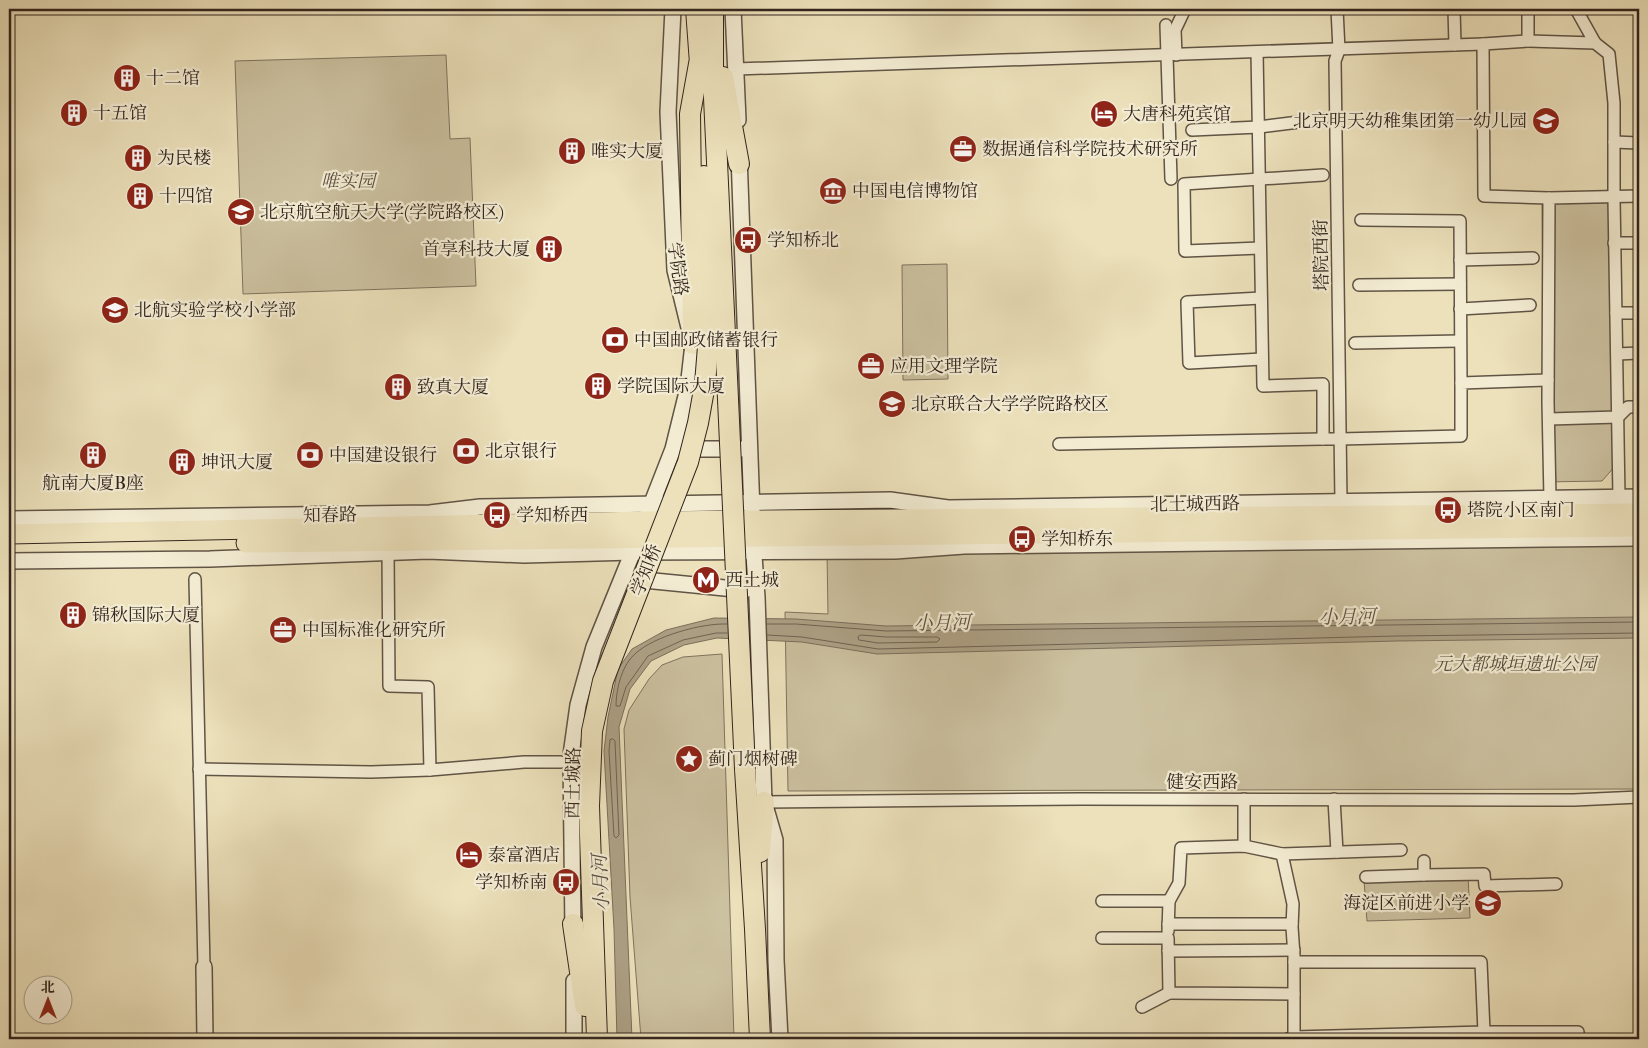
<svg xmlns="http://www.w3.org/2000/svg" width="1648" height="1048" font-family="'IM FELL French Canon','Noto Serif SC',serif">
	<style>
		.green { fill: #ccc1a0; stroke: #7f735f }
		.water { fill: #ada186; stroke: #7c6f5c }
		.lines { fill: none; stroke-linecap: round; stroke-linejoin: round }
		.shore { stroke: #706352; stroke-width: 1 }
		.minor-casing { stroke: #605445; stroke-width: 14 }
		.tertiary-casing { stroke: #605445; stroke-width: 18 }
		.primary-casing { stroke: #32251e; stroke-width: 21 }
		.trunk-casing { stroke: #32251e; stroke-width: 22 }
		.minor { stroke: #f3ecd3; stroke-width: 11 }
		.tertiary { stroke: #f3ecd3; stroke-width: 15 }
		.primary { stroke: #ece1bb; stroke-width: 19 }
		.trunk { stroke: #ece1bb; stroke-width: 20 }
		.trunk-bridge-casing { stroke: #32251e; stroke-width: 22; stroke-linecap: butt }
		.trunk-bridge { stroke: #ece1bb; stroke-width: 20 }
		.labels { text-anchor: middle; stroke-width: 4.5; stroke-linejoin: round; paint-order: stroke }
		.poi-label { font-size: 18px; fill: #32251e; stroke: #f3ecd3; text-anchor: start }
		.park-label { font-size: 18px; font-style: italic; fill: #584c3e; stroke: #f3ecd3 }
		.street-label { font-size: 18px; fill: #32251e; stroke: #f3ecd3 }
		.water-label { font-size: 19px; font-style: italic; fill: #5d5042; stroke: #f3ecd3 }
	</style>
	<rect width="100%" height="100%" fill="#ece1bb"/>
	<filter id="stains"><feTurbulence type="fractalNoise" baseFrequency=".004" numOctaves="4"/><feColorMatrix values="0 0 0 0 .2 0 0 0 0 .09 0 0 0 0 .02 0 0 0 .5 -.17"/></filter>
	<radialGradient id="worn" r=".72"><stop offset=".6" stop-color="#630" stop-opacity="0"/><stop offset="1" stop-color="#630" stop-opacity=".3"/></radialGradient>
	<g class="green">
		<path d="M446,55L450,139L470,138L476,286L243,294L235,61Z"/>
		<path d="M1615,202L1616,465L1602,481L1545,482L1542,203Z"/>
		<path d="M947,264L948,379L903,380L902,265Z"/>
		<path d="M1639,538V789L788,791L785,612L828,614L827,552Z"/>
		<path d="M722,654L734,1039H641L630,897L624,729L629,710L649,679L662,665L683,657Z"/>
		<path d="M1468,875L1470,918L1367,921L1364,880Z"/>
	</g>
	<path class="water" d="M1639,617V638L1397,641L877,654L802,642L717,638L684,645L651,661L630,689L619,727L632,1039H617L614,929L604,751L608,717L618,669L632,649L666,630L714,618L796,619L886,626Z"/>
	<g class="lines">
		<g class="shore">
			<path d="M727,624C702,623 655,636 636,653C622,664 616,689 616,706H620L626,687L648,656L683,640L716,633H727"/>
			<path d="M767,624H796L886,631L1639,622"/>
			<path d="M767,635L802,637L878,649L1397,636L1639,633"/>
			<path d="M861,635L886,637H937L940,639L937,642L878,643L859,640L858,637Z"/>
			<path d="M613,739L615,741L619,835L616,838L614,836L609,751L610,740Z"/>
		</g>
		<g class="minor-casing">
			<g id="minor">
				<path d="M1337,9L1339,50L1335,61L1341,502"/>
				<path d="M1454,9L1455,45"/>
				<path d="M1528,9V41L1595,43L1609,54L1614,103V199L1619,498"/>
				<path d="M1576,9L1595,43"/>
				<path d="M1166,25L1171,179"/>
				<path d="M1528,41L1483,44L1484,196L1549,198"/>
				<path d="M1257,52L1263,386L1323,384V439H1340L1461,436V383L1548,380"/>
				<path d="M1176,55L1175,30L1185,9"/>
				<path d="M736,69L1483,44"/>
				<path d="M1192,130L1259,127L1323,119"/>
				<path d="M1614,142L1639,143"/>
				<path d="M1361,220L1460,221L1461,383"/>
				<path d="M1614,243H1639"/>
				<path d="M1260,248L1185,251L1184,184L1323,175"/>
				<path d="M1460,260L1533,258"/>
				<path d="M1359,285L1460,284"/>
				<path d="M1261,298L1187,302L1189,363L1262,359"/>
				<path d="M1460,309L1530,305"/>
				<path d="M1616,313H1639"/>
				<path d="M1355,343L1460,341"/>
				<path d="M1617,354L1639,353"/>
				<path d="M1549,419L1618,417L1628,407H1639"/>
				<path d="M1059,444L1323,439"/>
				<path d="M1550,499L1548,402L1549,198L1639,196"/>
				<path d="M388,552L389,686L428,687L430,770L524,762H561"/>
				<path d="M195,579L204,967"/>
				<path d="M199,769L371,772L430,770"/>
				<path d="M1334,799L1337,852"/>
				<path d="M764,802L1081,799L1574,800L1639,797"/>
				<path d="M1244,846V799"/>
				<path d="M1282,854L1401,850"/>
				<path d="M1424,875L1484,874L1485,886L1556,884"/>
				<path d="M1366,877L1424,875V861"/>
				<path d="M1102,901H1169L1168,931"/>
				<path d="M1169,901L1179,883L1181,848L1244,846L1282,854L1293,904L1292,927L1294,956V1039"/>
				<path d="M1168,924H1292"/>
				<path d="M1102,938H1168L1169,993L1294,994"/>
				<path d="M1168,951L1294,950"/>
				<path d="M1142,1007L1169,993"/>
				<path d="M1484,1032H1578V1039"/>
				<path d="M1288,1039L1294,1037L1484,1032L1481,962H1294"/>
			</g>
		</g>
		<g class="tertiary-casing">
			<g id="tertiary">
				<path d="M733,9L738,120"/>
				<path d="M739,155L752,512"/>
				<path d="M682,449H741"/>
				<path d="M648,513L673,449L688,388L693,344L675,270L668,112L673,9"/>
				<path d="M9,519L430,513L480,507L890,500L948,508L1639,497"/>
				<path d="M753,542L757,597L764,802L775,840L776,960L780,1039"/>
				<path d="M9,561L210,559L428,551L524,555L633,552L895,551L964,546L1639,538"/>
				<path d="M634,579L745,590"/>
				<path d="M573,935L571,755L578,705L594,647L636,544"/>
				<path d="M204,967L205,1039"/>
				<path d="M574,981V1039"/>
			</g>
		</g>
		<g class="primary-casing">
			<g id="primary">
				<path d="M9,534L645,521L1639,513"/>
				<path d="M246,543L1639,527"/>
			</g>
		</g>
		<g class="trunk-casing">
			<g id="trunk">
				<path d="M696,9L701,77"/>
				<path d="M713,9V76L725,334"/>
				<path d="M723,77L739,164"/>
				<path d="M704,176L709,334"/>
				<path d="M693,344L690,114L699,64"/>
				<path d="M745,769L755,929L760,1039"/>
				<path d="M589,806L597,1039"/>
				<path d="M760,852L764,802"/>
				<path d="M573,924L585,1006"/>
			</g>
		</g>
		<use href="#minor" class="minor"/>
		<use href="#tertiary" class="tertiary"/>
		<use href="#primary" class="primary"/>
		<use href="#trunk" class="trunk"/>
		<g class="trunk-bridge-casing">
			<g id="trunk-bridge">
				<path d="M725,334L745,769"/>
				<path d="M589,806L592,731L603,681L688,462L698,423L705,384L709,334"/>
			</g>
		</g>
		<use href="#trunk-bridge" class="trunk-bridge"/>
	</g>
	<defs>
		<g id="building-disc" transform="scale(1.4375)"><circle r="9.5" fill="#8f2418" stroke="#f3ecd3"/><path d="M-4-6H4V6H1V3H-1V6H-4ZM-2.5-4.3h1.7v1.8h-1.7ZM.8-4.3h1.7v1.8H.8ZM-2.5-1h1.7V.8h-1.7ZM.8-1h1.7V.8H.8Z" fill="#fff"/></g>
		<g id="hotel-disc" transform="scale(1.4375)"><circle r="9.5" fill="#8f2418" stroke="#f3ecd3"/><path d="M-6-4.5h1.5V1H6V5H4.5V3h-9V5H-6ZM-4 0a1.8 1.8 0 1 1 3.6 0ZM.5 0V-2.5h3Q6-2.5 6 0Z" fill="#fff"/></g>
		<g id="school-disc" transform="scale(1.4375)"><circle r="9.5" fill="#8f2418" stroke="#f3ecd3"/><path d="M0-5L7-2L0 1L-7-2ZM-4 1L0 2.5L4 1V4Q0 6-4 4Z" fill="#fff"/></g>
		<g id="office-disc" transform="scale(1.4375)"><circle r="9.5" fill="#8f2418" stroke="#f3ecd3"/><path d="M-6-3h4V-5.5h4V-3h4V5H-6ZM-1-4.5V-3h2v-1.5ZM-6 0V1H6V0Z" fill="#fff"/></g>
		<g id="museum-disc" transform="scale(1.4375)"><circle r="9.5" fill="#8f2418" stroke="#f3ecd3"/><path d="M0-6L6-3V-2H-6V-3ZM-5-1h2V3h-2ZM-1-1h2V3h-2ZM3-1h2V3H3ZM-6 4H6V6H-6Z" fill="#fff"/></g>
		<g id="university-disc" transform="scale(1.4375)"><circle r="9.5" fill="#8f2418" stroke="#f3ecd3"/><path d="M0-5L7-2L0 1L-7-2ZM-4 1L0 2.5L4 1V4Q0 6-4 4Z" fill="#fff"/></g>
		<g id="bus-disc" transform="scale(1.4375)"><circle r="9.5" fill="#8f2418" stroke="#f3ecd3"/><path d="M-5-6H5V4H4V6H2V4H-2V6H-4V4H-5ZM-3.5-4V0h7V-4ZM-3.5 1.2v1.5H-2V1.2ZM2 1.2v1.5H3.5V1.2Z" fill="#fff"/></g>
		<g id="bank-disc" transform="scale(1.4375)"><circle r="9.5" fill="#8f2418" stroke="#f3ecd3"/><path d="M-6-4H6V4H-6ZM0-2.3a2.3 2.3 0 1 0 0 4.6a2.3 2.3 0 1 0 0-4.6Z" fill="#fff"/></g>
		<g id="metro-disc" transform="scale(1.4375)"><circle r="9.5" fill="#8f2418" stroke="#f3ecd3"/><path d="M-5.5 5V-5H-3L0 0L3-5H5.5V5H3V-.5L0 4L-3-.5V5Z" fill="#fff"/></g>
		<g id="sight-disc" transform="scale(1.4375)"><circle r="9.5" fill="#8f2418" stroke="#f3ecd3"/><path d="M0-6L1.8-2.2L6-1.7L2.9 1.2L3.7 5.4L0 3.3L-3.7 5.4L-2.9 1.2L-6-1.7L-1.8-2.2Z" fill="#fff"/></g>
	</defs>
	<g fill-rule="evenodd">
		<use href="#building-disc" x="127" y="78"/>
		<use href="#building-disc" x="74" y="113"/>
		<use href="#hotel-disc" x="1104" y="114"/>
		<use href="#school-disc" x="1546" y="121"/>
		<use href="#office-disc" x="963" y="149"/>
		<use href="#building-disc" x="572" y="151"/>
		<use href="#building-disc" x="138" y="158"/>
		<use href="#museum-disc" x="833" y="191"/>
		<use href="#building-disc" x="140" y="196"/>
		<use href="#university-disc" x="241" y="212"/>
		<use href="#bus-disc" x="748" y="240"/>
		<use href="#building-disc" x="549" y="249"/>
		<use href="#school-disc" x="115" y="310"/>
		<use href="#bank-disc" x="615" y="340"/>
		<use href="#office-disc" x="871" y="366"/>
		<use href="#building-disc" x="598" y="386"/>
		<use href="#building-disc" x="398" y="387"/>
		<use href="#university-disc" x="892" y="404"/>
		<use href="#bank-disc" x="466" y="451"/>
		<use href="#building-disc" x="93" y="455"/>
		<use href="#bank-disc" x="310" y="455"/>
		<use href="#building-disc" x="182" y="462"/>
		<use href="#bus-disc" x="1448" y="510"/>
		<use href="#bus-disc" x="497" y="515"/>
		<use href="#bus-disc" x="1022" y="539"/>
		<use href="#metro-disc" x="706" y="580"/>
		<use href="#building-disc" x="73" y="615"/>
		<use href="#office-disc" x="283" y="630"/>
		<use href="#sight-disc" x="689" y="759"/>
		<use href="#hotel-disc" x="469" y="855"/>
		<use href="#bus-disc" x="566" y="882"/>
		<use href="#school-disc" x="1488" y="903"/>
	</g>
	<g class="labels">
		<g class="poi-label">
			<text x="146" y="84">十二馆</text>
			<text x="93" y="119">十五馆</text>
			<text x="1123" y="120">大唐科苑宾馆</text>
			<text x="1527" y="127" text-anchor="end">北京明天幼稚集团第一幼儿园</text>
			<text x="982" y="155">数据通信科学院技术研究所</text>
			<text x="591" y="157">唯实大厦</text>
			<text x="157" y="164">为民楼</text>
			<text x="852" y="197">中国电信博物馆</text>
			<text x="159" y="202">十四馆</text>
			<text x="260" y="218">北京航空航天大学(学院路校区)</text>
			<text x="767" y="246">学知桥北</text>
			<text x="530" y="255" text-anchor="end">首享科技大厦</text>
			<text x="134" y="316">北航实验学校小学部</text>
			<text x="634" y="346">中国邮政储蓄银行</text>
			<text x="890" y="372">应用文理学院</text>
			<text x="617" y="392">学院国际大厦</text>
			<text x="417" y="393">致真大厦</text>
			<text x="911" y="410">北京联合大学学院路校区</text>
			<text x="485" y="457">北京银行</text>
			<text x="329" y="461">中国建设银行</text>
			<text x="201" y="468">坤讯大厦</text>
			<text x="93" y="489" text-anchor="middle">航南大厦B座</text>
			<text x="1467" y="516">塔院小区南门</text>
			<text x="516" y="521">学知桥西</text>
			<text x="1041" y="545">学知桥东</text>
			<text x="725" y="586">西土城</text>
			<text x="92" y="621">锦秋国际大厦</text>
			<text x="302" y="636">中国标准化研究所</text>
			<text x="708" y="765">蓟门烟树碑</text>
			<text x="488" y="861">泰富酒店</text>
			<text x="547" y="888" text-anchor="end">学知桥南</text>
			<text x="1469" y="909" text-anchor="end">海淀区前进小学</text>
		</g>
		<g class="park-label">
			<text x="348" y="187">唯实园</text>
			<text x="1515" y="670">元大都城垣遗址公园</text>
		</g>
		<g class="street-label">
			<text transform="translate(1321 255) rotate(-91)" y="6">塔院西街</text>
			<text transform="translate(678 269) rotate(82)" y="6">学院路</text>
			<text transform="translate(1195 504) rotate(-1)" y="6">北土城西路</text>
			<text transform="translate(330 515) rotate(-1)" y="6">知春路</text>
			<text transform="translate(646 570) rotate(-69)" y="6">学知桥</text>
			<text x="1202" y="788">健安西路</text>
			<text transform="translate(573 783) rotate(-89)" y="6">西土城路</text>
		</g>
		<g class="water-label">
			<text transform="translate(1347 616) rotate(-1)" y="7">小月河</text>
			<text transform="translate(942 622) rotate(-1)" y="7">小月河</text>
			<text transform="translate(600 883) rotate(-93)" y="7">小月河</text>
		</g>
	</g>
	<rect width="1648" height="1048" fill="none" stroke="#ece1bb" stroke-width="30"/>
	<rect x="10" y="10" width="1628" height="1028" fill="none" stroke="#32251e" stroke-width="2.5"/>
	<rect x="15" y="15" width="1618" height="1018" fill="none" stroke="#32251e"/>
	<g transform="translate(48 1000)"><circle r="24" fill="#f3ecd3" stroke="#a69c8b"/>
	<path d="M0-4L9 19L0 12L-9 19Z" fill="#8f2418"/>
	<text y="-8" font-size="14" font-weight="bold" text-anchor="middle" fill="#32251e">北</text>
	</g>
	<rect width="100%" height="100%" filter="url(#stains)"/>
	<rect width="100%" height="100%" fill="url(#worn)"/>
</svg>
